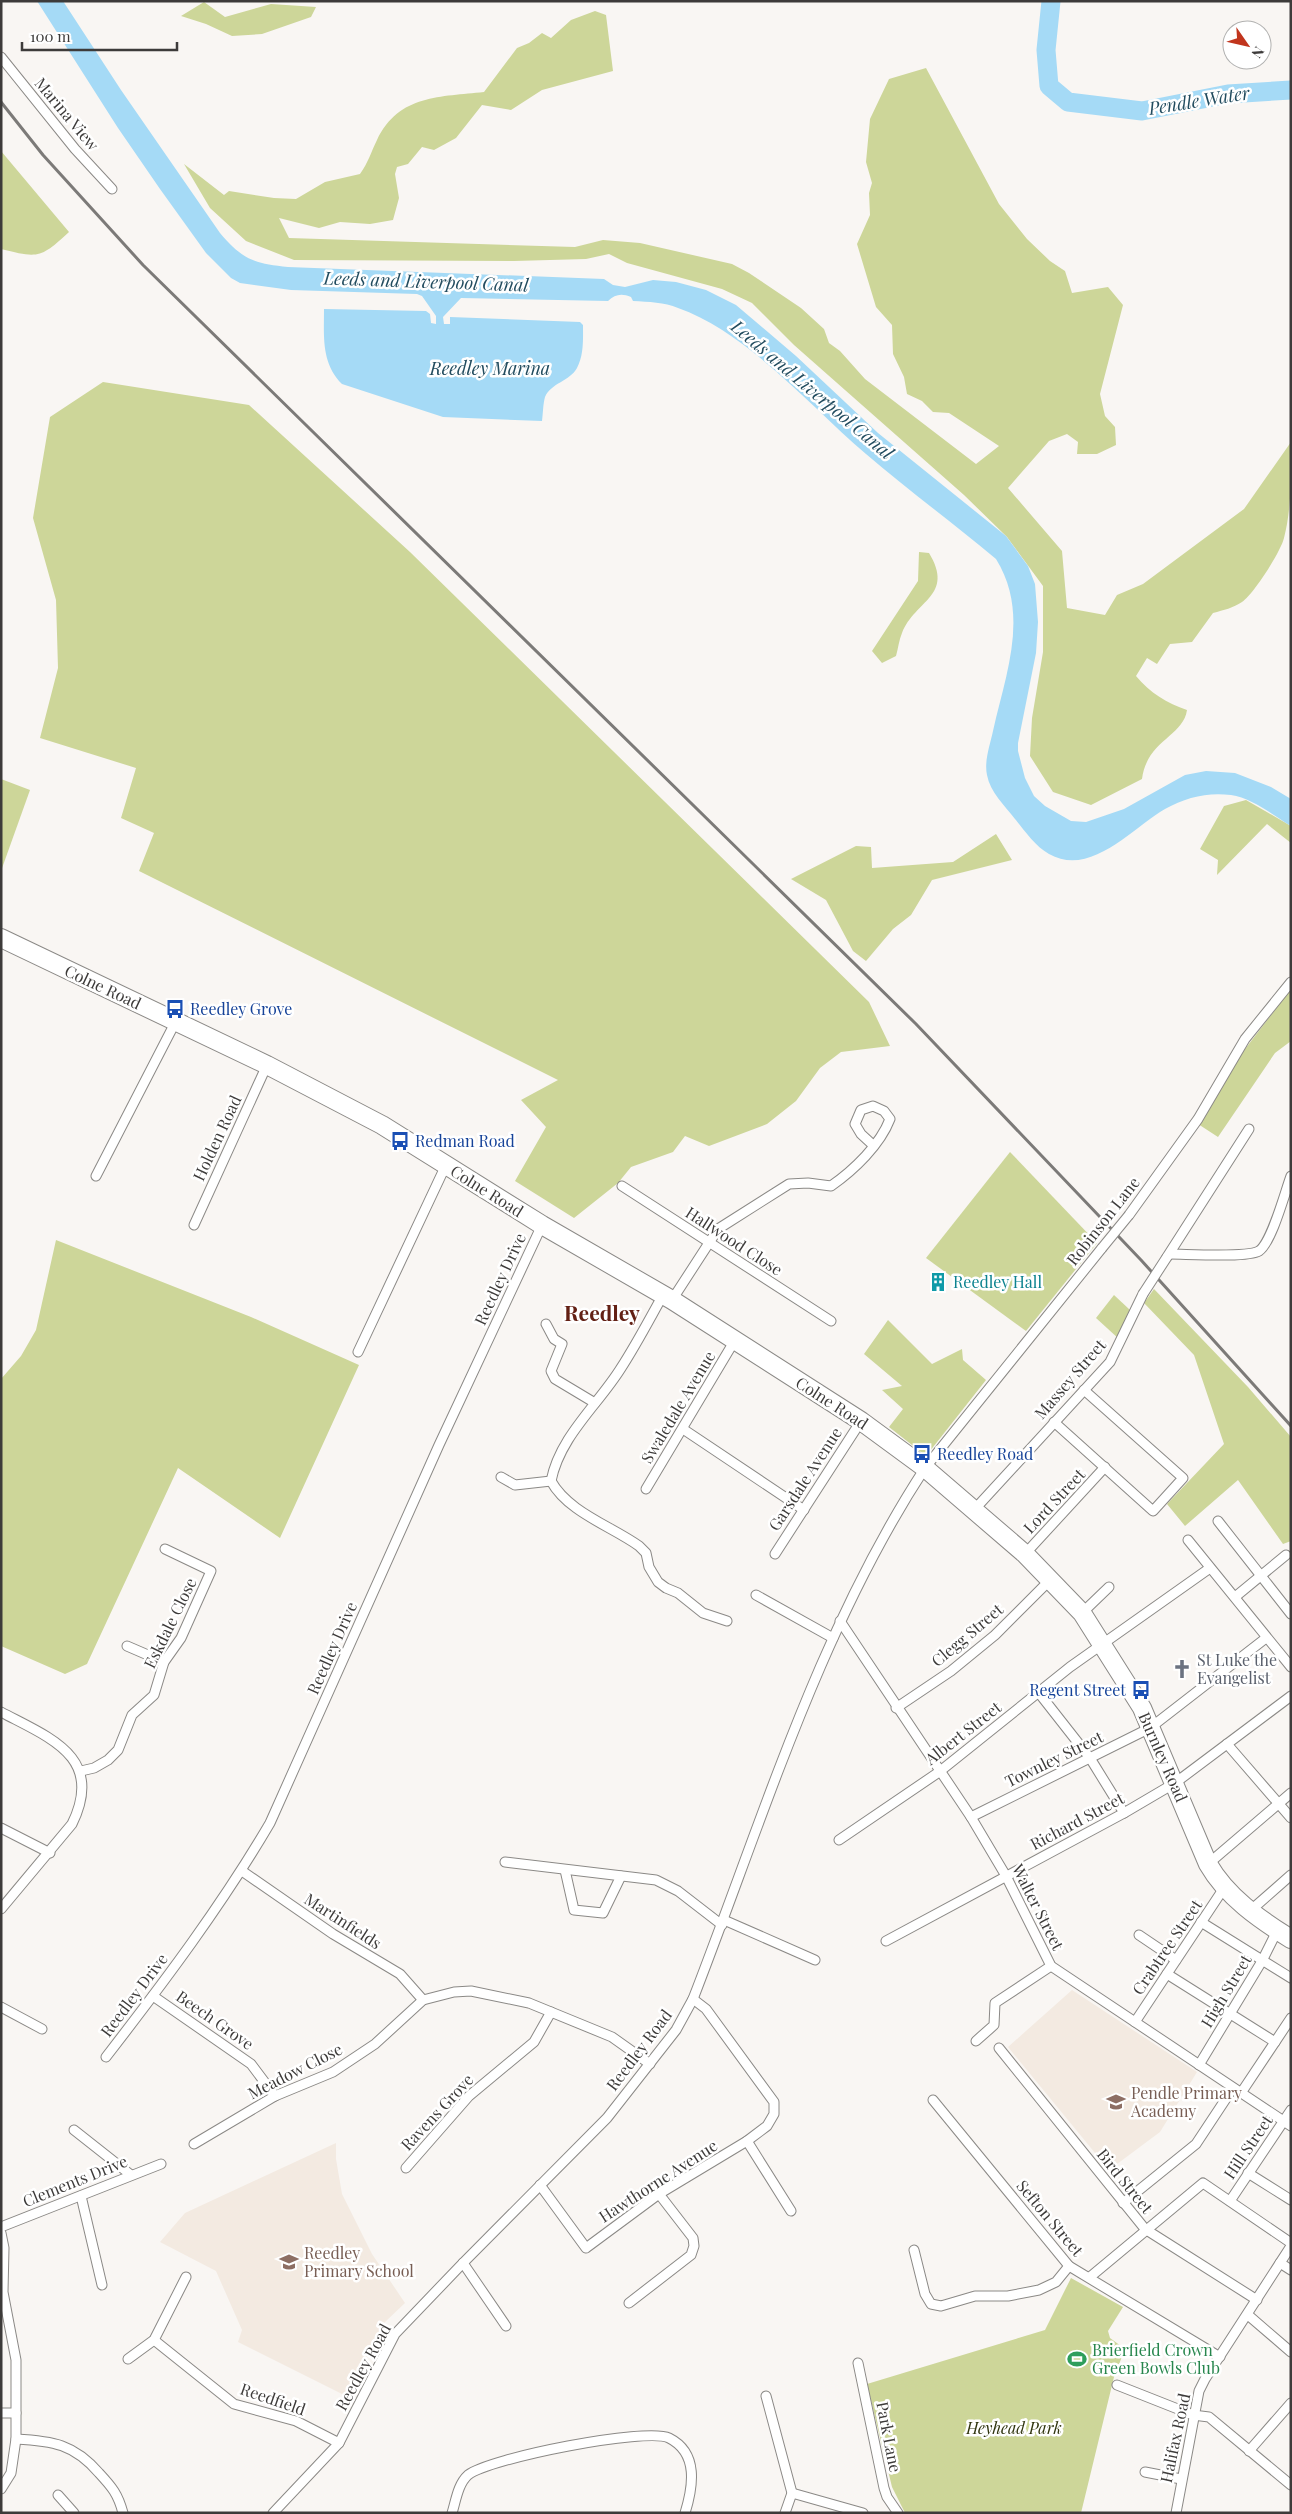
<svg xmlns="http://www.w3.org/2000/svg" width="1292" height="2514" font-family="'Playfair Display',serif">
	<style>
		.built { fill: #f3eae1 }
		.green { fill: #cdd699 }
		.water { fill: #a5daf6 }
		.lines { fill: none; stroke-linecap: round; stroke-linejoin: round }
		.river { stroke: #a5daf6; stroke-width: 19 }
		.street-casing { stroke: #8b8986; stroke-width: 11 }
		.highway-casing { stroke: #8b8986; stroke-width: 20 }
		.street { stroke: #fff; stroke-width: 9 }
		.highway { stroke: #fff; stroke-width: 18 }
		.rail { stroke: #7c7a78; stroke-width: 3 }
		.street-bridge-casing { stroke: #8b8986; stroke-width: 11; stroke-linecap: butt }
		.street-bridge { stroke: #fff; stroke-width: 9 }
		.labels { text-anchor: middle; stroke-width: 5; stroke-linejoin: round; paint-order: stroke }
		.street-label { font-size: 16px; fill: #3d3b3a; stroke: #fff }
		.transit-label { font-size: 16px; fill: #164399; stroke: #fff; text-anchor: start }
		.culture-label { font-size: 16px; fill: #0d838f; stroke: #fff; text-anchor: start }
		.worship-label { font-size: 16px; fill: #5b616d; stroke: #fff; text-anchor: start }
		.education-label { font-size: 16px; fill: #785e54; stroke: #fff; text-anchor: start }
		.leisure-label { font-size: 16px; fill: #27864d; stroke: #fff; text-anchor: start }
		.park-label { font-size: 16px; font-style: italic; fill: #2f340e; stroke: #fff }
		.water-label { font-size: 18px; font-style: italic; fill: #224c5f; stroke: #fff }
		.district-label { font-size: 21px; font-weight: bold; fill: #632014; stroke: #fff }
	</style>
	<rect width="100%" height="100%" fill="#f9f6f3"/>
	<g class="built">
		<path d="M1072,1990L1197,2072L1160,2132L1109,2170L1008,2047Z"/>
		<path d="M336,2143V2159L342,2194L372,2254L405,2303L384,2323L348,2397L238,2342L242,2330L216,2271L160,2242L185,2213Z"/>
	</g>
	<g class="green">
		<path d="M204,2L225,17L271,4L316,7L311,17L262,34L232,36L206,24L181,16Z"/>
		<path d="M595,11L606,15L613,71L542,90L511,110L482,105L456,138L434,150L422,147L408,164L397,167L395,174L399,198L393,220L370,224L340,222L319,228L279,218L289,238L575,247L603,240L640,243L732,264L749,273L801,308L824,329L829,343L840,351L865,379L976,464L999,446L949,413L933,412L922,401L907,394L904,377L893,354L892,325L876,307L857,244L870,215L869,193L872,183L866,162L870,119L889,79L926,68L999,204L1027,239L1050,261L1065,271L1072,293L1108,287L1123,305L1100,394L1105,416L1115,427L1116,445L1097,454H1077L1078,442L1067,434L1049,441L1008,488L1062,551L1067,608L1105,615L1117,595L1143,584L1244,509L1291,442C1291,473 1292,507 1284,538C1281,551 1254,594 1242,602C1233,608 1224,610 1213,613L1192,642L1170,644L1157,664L1147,658L1136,676C1150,693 1167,703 1187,710C1183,737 1147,740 1142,779L1091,805L1053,792L1030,756L1032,718L1043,652V586L1007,537L964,495L794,345L752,303L722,289L627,263L609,254L586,259L514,261L294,260L246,241L210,208L184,164L224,195L229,191L274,198L296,199L325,182L360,174C368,163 371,152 377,140C399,94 441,97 484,92L517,48L529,43L542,33L551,38L571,20Z"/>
		<path d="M1,151L69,232C40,259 38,258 1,249Z"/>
		<path d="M103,382L249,405L410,552L869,1002L890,1046L841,1052L820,1068L796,1101L767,1124L709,1146L685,1136L673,1152L631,1167L618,1183L574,1218L515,1181L546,1127L521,1100L558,1080L139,871L154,833L121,818L136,768L40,738L58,668L56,600L33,518L50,417Z"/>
		<path d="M919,552L929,553C955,596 915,600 902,633C899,640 898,649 896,656L882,663L872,651L918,581Z"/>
		<path d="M1,779L30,790L1,871Z"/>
		<path d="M1246,800L1291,826V843L1267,824L1217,875L1218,860L1200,849L1224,806Z"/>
		<path d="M996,834L1012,860L932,880L911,915L893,929L866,961L853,951L826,900L791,879L856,846L871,847L872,868L953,862Z"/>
		<path d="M1291,989V1041L1275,1053L1218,1137L1198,1124L1242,1053Z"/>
		<path d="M1010,1152L1097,1243L1026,1331L926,1258Z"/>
		<path d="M56,1240L251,1317L359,1365L280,1538L178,1468L87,1664L65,1674L1,1646V1379L21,1356L36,1330Z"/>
		<path d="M1154,1289L1248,1387L1291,1437V1541L1283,1544L1238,1480L1185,1526L1167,1504L1224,1444L1194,1355L1144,1303Z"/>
		<path d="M1114,1295L1130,1310L1119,1339L1096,1318Z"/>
		<path d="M888,1320L932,1364L962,1349L963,1360L986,1380L926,1456L889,1427L903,1409L882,1390L902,1386L864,1354Z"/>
		<path d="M1071,2278L1123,2307L1108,2331L1110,2338L1125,2349L1114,2377L1081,2513H905L892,2487L867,2384L1045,2330Z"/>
	</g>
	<path class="water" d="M37,1H63L121,90L220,233C242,259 254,264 288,267L604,279L613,285L625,287L653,280L676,282L706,290L736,305L796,356L878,433L1006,536L1028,566L1035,584L1038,622L1036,653L1018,743V751L1025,778L1034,796L1045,806L1071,821L1086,822L1124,809L1185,775L1206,771L1235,773L1271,787L1291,799V826C1273,815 1252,798 1231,795C1208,792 1186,797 1165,809C1133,827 1091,878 1049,854C1035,846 1025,831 1015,819C1005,806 990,792 987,775C984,761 990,745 993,731C1006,673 1030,614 996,559C953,523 908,490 866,454C811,407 747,332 678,308C664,302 649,302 633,301L631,297C622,293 615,294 608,301L461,298L443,317L444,324H450V317L580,322L583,325C583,339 584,355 577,368C570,381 551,383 545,397C543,404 543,414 542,421L443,417L342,384C321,363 324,336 324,309L426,311L430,314L431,323L436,324V316L422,296L417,294L291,290L240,283L231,278L206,253L160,189L118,128Z"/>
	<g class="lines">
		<path class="river" d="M1051,1L1046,50L1049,86L1068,102L1142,111L1228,94L1291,90"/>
		<g class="street-casing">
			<g id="street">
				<path d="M1,57L75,149L112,189"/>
				<path d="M96,1176L176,1021"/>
				<path d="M622,1186L831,1321"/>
				<path d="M1129,1215L1198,1119L1245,1039L1291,982"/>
				<path d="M194,1225L267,1065"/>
				<path d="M1170,1254C1187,1254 1247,1258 1259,1251C1272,1242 1285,1192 1291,1176"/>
				<path d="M1167,1257L1249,1129"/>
				<path d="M672,1300L718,1229L789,1184L808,1183L831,1186C854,1170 880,1145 890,1119L884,1111L873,1106L861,1110L855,1124L861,1134L874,1146"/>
				<path d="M546,1324L554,1339L562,1344L551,1371L555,1379L595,1403"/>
				<path d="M358,1352L446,1165"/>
				<path d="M1054,1422L1153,1511L1183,1478L1084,1390"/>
				<path d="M683,1429L804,1510"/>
				<path d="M501,1477L515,1485L551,1481"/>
				<path d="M551,1481C568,1512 611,1526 639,1546L646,1553L649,1567L658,1582L666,1588L678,1593L703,1613L727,1621"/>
				<path d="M551,1481C560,1436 598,1405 621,1368C636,1345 649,1320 663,1295"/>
				<path d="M646,1489L735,1340"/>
				<path d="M974,1510L1110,1362L1143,1294"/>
				<path d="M1218,1521L1291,1614"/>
				<path d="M1188,1540L1291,1667"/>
				<path d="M775,1554L861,1421"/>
				<path d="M1025,1554L1105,1467"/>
				<path d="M756,1595L833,1638"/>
				<path d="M1235,1597L1286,1555"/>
				<path d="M1082,1613L1109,1587"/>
				<path d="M840,1621L971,1817L1006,1876L1051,1966L1291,2126"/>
				<path d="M127,1646L164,1662"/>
				<path d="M1039,1693L1090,1758L1124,1813"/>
				<path d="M896,1708L951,1671L995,1635L1051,1579"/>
				<path d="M1,1712C50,1738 105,1757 72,1824L1,1909"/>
				<path d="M1227,1744L1291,1818"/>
				<path d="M81,1771L94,1768L108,1760L118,1750L132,1715L154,1695L164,1662L181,1638L211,1571L165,1549"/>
				<path d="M971,1817L1150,1728L1266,1638"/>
				<path d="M1,1828L50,1853"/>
				<path d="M839,1840L939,1772L1070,1667L1210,1568"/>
				<path d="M505,1862L656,1880L678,1891L722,1925"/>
				<path d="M1208,1864L1291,1793"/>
				<path d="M565,1870L574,1910L603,1913L621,1876"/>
				<path d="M242,1871L333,1934L400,1974L423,2000"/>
				<path d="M1250,1911L1291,1875"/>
				<path d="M724,1920L815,1960"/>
				<path d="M1201,1922L1291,1978"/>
				<path d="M1139,1935L1176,1960"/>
				<path d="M886,1941L1124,1813L1175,1783L1291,1696"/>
				<path d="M1167,1974L1275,2042"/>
				<path d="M153,1996L251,2064L275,2096"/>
				<path d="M1,2007L42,2029"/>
				<path d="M1135,2022L1224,1888"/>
				<path d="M976,2041L994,2025L995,2003L1051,1966"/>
				<path d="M999,2048L1145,2229L1257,2300"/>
				<path d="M106,2057C164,1982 222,1905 270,1823L439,1445L542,1225"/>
				<path d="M1199,2065L1262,1961L1277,1931"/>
				<path d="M1241,2093L1291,2018"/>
				<path d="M933,2100L1069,2266L1220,2357"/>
				<path d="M74,2130L131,2175"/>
				<path d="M747,2141L791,2211"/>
				<path d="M194,2144L275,2096L333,2072L375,2044L423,2000L454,1992L471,1991L529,2003L612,2037L650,2064"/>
				<path d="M406,2168L469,2096L534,2042L551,2012"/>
				<path d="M1248,2173L1291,2200"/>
				<path d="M540,2185L586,2248L659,2194L747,2141L767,2126L774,2114V2102L706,2009L693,1999"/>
				<path d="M81,2196L102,2285"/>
				<path d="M1230,2201L1291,2110"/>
				<path d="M1123,2203L1196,2144L1233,2088"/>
				<path d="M1,2227L161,2164"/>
				<path d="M1,2233L4,2248L3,2292L16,2360V2439L11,2473L1,2489"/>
				<path d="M914,2250L925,2294L931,2304L941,2306L975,2296H1008L1039,2290L1056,2282L1069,2266"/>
				<path d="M463,2263L506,2326"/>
				<path d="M1280,2263L1291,2270"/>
				<path d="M1090,2277L1203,2183L1291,2243"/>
				<path d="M629,2303L691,2255L694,2246L693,2238L659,2194"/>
				<path d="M1248,2315L1291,2352"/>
				<path d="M154,2340L234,2404L296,2421L339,2443"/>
				<path d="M128,2359L154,2340L186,2277"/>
				<path d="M858,2363L884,2488L887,2497L898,2513"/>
				<path d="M1117,2385L1193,2415L1209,2417L1291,2485"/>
				<path d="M766,2396L792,2493L785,2513"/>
				<path d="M1,2413H16"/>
				<path d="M16,2439C53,2441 74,2444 99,2473C112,2487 118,2494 123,2513"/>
				<path d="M1249,2451L1291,2403"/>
				<path d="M1145,2472L1181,2479"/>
				<path d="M792,2493L863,2513"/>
				<path d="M58,2495L74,2513"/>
				<path d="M273,2513L339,2443L395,2334L463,2263L607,2118L676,2030L693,1999C763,1819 819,1630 925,1468L1102,1248"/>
				<path d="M452,2513C456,2500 458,2484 468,2475C489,2458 647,2427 669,2438C699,2453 693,2487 685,2513"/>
				<path d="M1176,2513L1199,2391L1205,2379L1291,2246"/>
			</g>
		</g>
		<g class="highway-casing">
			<path id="highway" d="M1,938L267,1065L382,1125L542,1225L672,1300L861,1421L925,1468L1025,1554L1082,1613L1142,1708L1208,1864C1227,1897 1259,1919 1291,1939"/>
		</g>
		<use href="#street" class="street"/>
		<use href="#highway" class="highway"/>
		<path class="rail" d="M1,102L43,155L143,265L916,1024L1141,1260L1291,1426"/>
		<g class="street-bridge-casing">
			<g id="street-bridge">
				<path d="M1102,1248L1129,1215"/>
				<path d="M1143,1294L1167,1257"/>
			</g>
		</g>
		<use href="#street-bridge" class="street-bridge"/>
	</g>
	<defs>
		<g id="bus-bare" transform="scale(1.5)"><path d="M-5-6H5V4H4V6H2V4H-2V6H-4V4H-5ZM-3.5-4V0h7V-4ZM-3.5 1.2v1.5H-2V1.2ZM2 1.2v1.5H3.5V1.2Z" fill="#1a4fb4" stroke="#fff" stroke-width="2.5" paint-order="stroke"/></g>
		<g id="building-bare" transform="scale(1.5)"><path d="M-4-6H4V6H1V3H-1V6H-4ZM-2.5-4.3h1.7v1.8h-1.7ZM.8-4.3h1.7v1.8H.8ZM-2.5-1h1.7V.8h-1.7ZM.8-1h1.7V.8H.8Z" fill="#0f9aa8" stroke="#fff" stroke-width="2.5" paint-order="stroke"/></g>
		<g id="church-bare" transform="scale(1.5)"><path d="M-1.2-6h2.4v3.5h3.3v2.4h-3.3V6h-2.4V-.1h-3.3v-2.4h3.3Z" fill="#6b7280" stroke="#fff" stroke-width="2.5" paint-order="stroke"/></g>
		<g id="school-bare" transform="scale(1.5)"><path d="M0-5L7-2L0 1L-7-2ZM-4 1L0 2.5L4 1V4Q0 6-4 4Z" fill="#8d6e63" stroke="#fff" stroke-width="2.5" paint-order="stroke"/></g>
		<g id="stadium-bare" transform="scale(1.5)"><path d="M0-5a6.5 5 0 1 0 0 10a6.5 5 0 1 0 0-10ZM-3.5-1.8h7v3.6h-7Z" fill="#2e9e5b" stroke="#fff" stroke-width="2.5" paint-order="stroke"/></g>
	</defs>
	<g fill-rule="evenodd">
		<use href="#bus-bare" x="175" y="1009"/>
		<use href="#bus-bare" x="400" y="1141"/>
		<use href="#building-bare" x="938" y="1282"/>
		<use href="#bus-bare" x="922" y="1454"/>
		<use href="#church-bare" x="1182" y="1669"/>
		<use href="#bus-bare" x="1141" y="1690"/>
		<use href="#school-bare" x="1116" y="2102"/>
		<use href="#school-bare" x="289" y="2262"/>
		<use href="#stadium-bare" x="1077" y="2359"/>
	</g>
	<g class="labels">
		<g class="street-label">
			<text transform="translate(67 114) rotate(50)" y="6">Marina View</text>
			<text transform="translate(103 987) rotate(25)" y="6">Colne Road</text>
			<text transform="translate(217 1138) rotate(-65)" y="6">Holden Road</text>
			<text transform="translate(487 1191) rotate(32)" y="6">Colne Road</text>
			<text transform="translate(1103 1221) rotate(-52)" y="6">Robinson Lane</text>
			<text transform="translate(734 1241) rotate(33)" y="6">Hallwood Close</text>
			<text transform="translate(500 1279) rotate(-65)" y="6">Reedley Drive</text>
			<text transform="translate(1070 1379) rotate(-49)" y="6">Massey Street</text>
			<text transform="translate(832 1403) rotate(33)" y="6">Colne Road</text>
			<text transform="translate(678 1407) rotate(-59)" y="6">Swaledale Avenue</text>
			<text transform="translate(805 1479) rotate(-57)" y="6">Garsdale Avenue</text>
			<text transform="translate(1054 1501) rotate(-47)" y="6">Lord Street</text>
			<text transform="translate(170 1623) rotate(-64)" y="6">Eskdale Close</text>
			<text transform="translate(967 1635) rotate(-40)" y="6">Clegg Street</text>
			<text transform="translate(332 1648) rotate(-66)" y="6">Reedley Drive</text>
			<text transform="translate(963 1733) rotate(-38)" y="6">Albert Street</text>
			<text transform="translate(1163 1757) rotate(66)" y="6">Burnley Road</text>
			<text transform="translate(1054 1759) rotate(-26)" y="6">Townley Street</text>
			<text transform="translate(1077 1821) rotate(-28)" y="6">Richard Street</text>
			<text transform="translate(1038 1907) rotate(63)" y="6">Walter Street</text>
			<text transform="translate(343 1921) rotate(33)" y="6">Martinfields</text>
			<text transform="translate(1167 1947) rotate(-56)" y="6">Crabtree Street</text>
			<text transform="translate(1226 1991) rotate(-59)" y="6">High Street</text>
			<text transform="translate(134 1995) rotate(-53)" y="6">Reedley Drive</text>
			<text transform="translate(215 2020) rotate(35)" y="6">Beech Grove</text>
			<text transform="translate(639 2050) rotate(-53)" y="6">Reedley Road</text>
			<text transform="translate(295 2071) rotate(-27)" y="6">Meadow Close</text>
			<text transform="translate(437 2112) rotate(-47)" y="6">Ravens Grove</text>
			<text transform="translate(1248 2147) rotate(-56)" y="6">Hill Street</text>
			<text transform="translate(75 2181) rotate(-22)" y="6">Clements Drive</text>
			<text transform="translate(658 2181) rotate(-33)" y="6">Hawthorne Avenue</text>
			<text transform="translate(1125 2181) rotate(51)" y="6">Bird Street</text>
			<text transform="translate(1050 2218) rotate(50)" y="6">Sefton Street</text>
			<text transform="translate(363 2367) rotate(-61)" y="6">Reedley Road</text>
			<text transform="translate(273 2399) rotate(19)" y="6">Reedfield</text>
			<text transform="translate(889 2437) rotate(79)" y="6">Park Lane</text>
			<text transform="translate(1175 2438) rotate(-78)" y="6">Halifax Road</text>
		</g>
		<g class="transit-label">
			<text x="190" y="1015">Reedley Grove</text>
			<text x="415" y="1147">Redman Road</text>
			<text x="937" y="1460">Reedley Road</text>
			<text x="1126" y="1696" text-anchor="end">Regent Street</text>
		</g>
		<g class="culture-label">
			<text x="953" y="1288">Reedley Hall</text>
		</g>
		<g class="worship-label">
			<text x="1197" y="1666">St Luke the<tspan x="1197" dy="18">Evangelist</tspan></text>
		</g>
		<g class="education-label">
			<text x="1131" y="2099">Pendle Primary<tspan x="1131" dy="18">Academy</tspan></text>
			<text x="304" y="2259">Reedley<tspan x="304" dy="18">Primary School</tspan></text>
		</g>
		<g class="leisure-label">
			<text x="1092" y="2356">Brierfield Crown<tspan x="1092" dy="18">Green Bowls Club</tspan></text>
		</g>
		<g class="park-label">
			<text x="1014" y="2434">Heyhead Park</text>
		</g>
		<g class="water-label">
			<text transform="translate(1199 101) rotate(-9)" y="6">Pendle Water</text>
			<text transform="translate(426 282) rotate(2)" y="6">Leeds and Liverpool Canal</text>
			<text x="490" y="375">Reedley Marina</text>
			<text transform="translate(812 390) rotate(40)" y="6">Leeds and Liverpool Canal</text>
		</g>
		<g class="district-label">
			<text x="602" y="1321">Reedley</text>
		</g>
	</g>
	<rect width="1292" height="2514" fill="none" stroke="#3d3b3a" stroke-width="5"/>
	<g transform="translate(1247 45) rotate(124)"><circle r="24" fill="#ffffff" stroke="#b1b1b0"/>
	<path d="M0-4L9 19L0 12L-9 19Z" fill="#c1351d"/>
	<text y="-8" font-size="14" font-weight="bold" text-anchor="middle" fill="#3d3b3a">N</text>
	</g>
	<path d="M22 42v8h155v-8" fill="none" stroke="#3d3b3a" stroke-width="2.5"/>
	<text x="30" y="42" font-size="15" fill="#3d3b3a" stroke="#ffffff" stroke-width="4" paint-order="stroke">100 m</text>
</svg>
